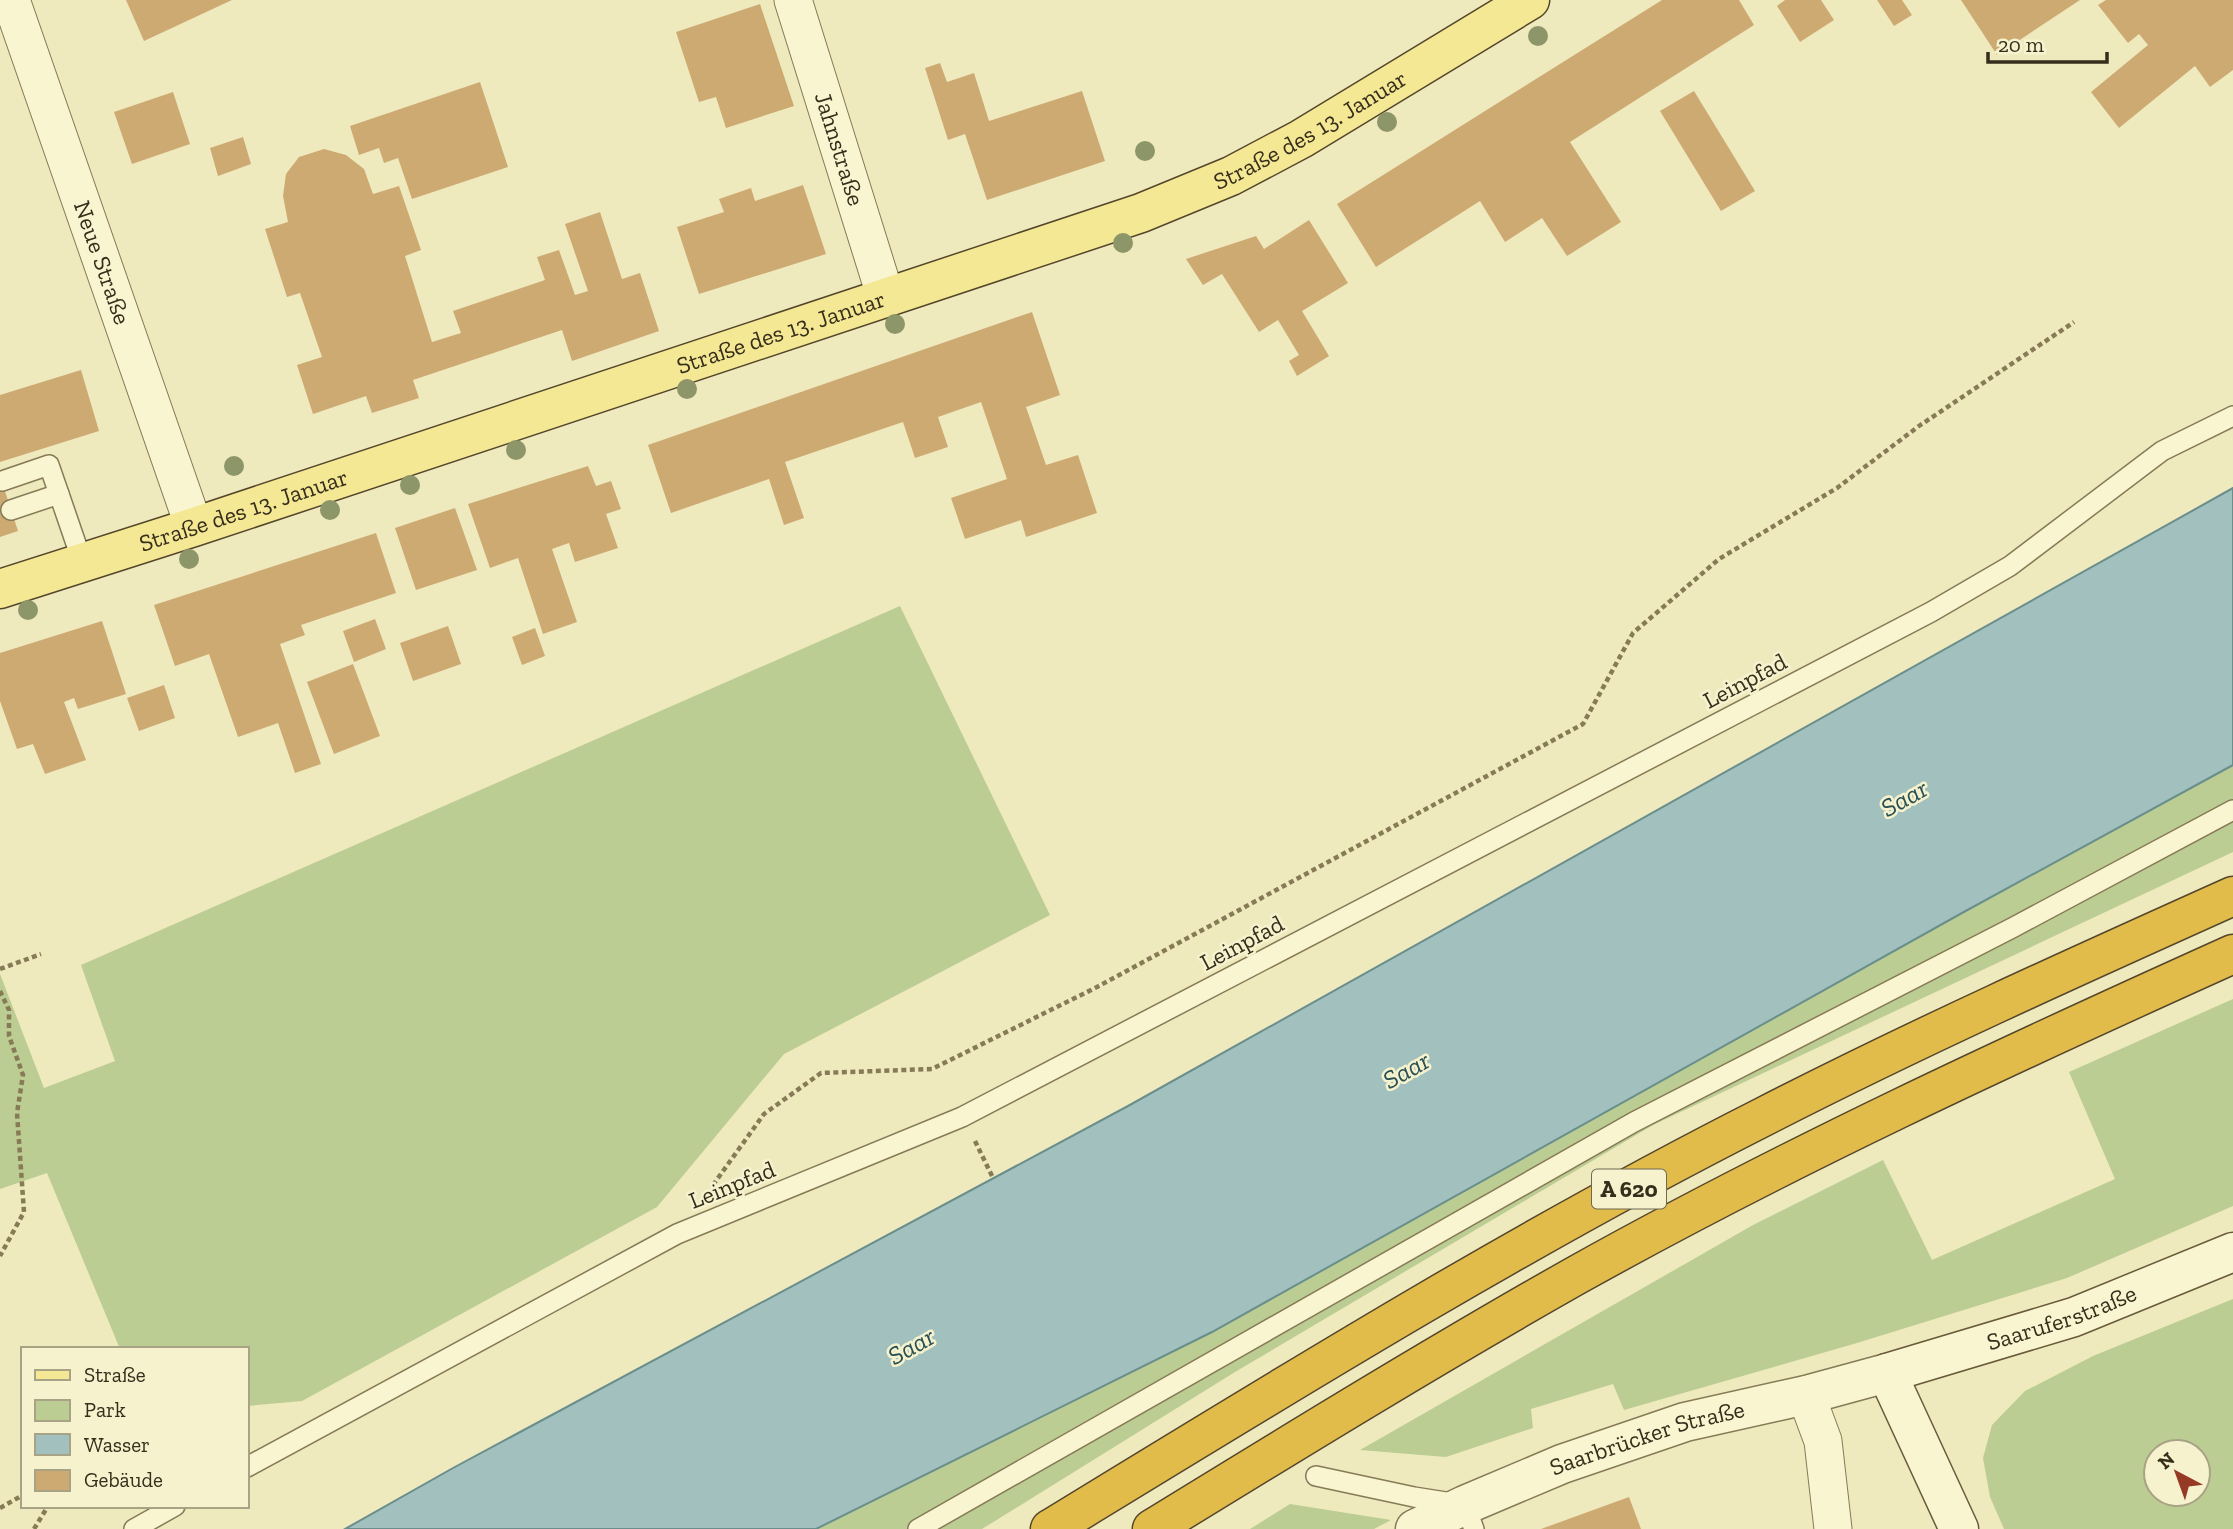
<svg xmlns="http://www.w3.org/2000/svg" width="2233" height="1529" font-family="'Zilla Slab',serif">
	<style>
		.green { fill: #bbcd92; fill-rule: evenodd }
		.water { fill: #a2c0bd; stroke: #698e8c; stroke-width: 2 }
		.building { fill: #ceaa73 }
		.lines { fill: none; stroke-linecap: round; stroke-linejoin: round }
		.service-casing { stroke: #877a56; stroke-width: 22 }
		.minor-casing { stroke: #877a56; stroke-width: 39 }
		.tertiary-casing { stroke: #877a56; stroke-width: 41 }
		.secondary-casing { stroke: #695a3a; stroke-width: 41 }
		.primary-casing { stroke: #54462b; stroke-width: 41 }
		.motorway-casing { stroke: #54462b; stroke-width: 41 }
		.path { stroke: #877a56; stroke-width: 4.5; stroke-dasharray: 5 3.5; stroke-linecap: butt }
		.service { stroke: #f9f5d1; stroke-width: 19 }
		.minor { stroke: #f9f5d1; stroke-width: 37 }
		.tertiary { stroke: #f9f5d1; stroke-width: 38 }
		.secondary { stroke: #f9f5d1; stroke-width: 38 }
		.primary { stroke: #f4e894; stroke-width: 38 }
		.motorway { stroke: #e2bc4b; stroke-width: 38 }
		.tree { fill: #8d9668 }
		.labels { text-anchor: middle; stroke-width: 5; stroke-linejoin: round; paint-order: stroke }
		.shield { fill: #f6f2ce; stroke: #706851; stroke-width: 2 }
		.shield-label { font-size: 23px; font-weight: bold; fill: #362d1b }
		.street-label { font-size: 24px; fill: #362d1b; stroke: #f6f2ce }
		.water-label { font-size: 26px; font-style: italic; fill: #2a5156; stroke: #f6f2ce }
	</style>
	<rect width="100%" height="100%" fill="#efe9be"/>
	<g class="green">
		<path d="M900,606L1050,915L784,1054L657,1207L302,1401L247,1406V1349H120L47,1173L0,1189V974L44,1088L115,1061L81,965Z"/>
		<path d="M2233,765V852L1653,1125L1235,1372L982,1529H816L1212,1332L1962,913Z"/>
		<path d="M2233,999V1206L2067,1278L1857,1343L1624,1410L1613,1384L1531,1409L1533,1428L1446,1457L1360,1450L1753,1225L1883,1160L1932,1260L2115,1179L2069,1072Z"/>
		<path d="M2233,1299V1529H2004L1990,1497L1983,1458L1992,1425L2025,1391L2093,1356ZM2156,1452H2198V1494H2156Z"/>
		<path d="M1290,1504L1391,1520L1374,1529H1250Z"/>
	</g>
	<path class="water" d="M2233,488V765L1962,913L1212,1332L816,1529H345L453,1468L1128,1106Z"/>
	<g class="building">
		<path d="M126,0H232L144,41Z"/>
		<path d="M1662,0H1739L1754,25L1570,142L1621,222L1567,256L1542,218L1505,242L1480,201L1376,267L1337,204Z"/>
		<path d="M1785,0H1821L1834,20L1800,42L1777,6Z"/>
		<path d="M1877,0H1902L1912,15L1894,26Z"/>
		<path d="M1961,0H2080L1997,55Z"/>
		<path d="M2106,0H2233V70L2210,87L2195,66L2119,128L2091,92L2148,45L2139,34L2128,43L2098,5Z"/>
		<path d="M760,4L794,106L726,128L716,97L699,102L676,32Z"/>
		<path d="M940,63L947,82L974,73L989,121L1082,91L1105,161L987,200L965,134L948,140L925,68Z"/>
		<path d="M480,82L508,167L412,199L398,158L384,163L379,148L359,155L350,126Z"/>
		<path d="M1694,91L1755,191L1721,211L1660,111Z"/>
		<path d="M173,92L190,144L132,164L114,112Z"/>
		<path d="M243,137L251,164L218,176L210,148Z"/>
		<path d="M324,149L346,155L364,169L373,194L399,186L421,250L405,256L432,342L461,333L453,311L545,280L537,257L559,250L575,295L588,291L565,224L600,212L622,279L640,273L659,331L572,361L562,330L413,380L419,398L372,413L366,396L313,414L297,365L322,357L300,293L287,297L265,229L288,222L283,196L286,174L299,157Z"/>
		<path d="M803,185L826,254L699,294L677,227L724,212L719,199L751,188L755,201Z"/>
		<path d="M1309,220L1348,283L1302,311L1329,356L1297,376L1289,361L1299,355L1278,320L1259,332L1222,274L1203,285L1186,259L1256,236L1264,249Z"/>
		<path d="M1032,312L1060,395L1026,407L1046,465L1078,455L1097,513L1026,537L1021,520L965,539L951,498L1007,479L981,402L938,417L948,447L915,458L903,422L785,462L804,518L784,525L769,479L671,513L648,445Z"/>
		<path d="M81,370L99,431L0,462V395Z"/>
		<path d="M588,466L596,486L611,481L621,509L606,514L618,548L575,562L569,543L552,549L577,622L543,634L518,558L490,568L468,504Z"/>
		<path d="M0,476L18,531L0,537Z"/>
		<path d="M455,508L477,570L416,590L395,528Z"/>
		<path d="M376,533L396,593L301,625L305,635L280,644L321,764L295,773L278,723L238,737L209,654L175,666L154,605Z"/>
		<path d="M375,619L386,649L354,662L343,631Z"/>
		<path d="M102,621L126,694L78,709L74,698L64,702L86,760L45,774L33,744L17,749L0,701V653Z"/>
		<path d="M448,626L461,664L413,681L400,643Z"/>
		<path d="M535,628L545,656L522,665L512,637Z"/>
		<path d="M353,664L380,736L334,754L307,682Z"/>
		<path d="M164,685L175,718L139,731L127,698Z"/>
		<path d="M1629,1497L1641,1529H1541Z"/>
	</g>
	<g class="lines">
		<g class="service-casing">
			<g id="service">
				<path d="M2,481L49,465L59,494"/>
				<path d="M11,510L59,494L83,564"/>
				<path d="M247,1467L677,1234L962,1117L1931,612L2010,566L2162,451L2233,416"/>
				<path d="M1316,1476L1414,1497L1465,1505L1474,1529"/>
				<path d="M134,1529L175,1506"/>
				<path d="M918,1529L1634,1122L2014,927L2233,810"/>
			</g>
		</g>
		<g class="minor-casing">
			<g id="minor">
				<path id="s1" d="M11,0L194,527"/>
				<path id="s2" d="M793,0L886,298"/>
				<path d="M1806,1395L1823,1441L1833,1529"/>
			</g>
		</g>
		<g class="tertiary-casing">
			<g id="tertiary">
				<path id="s3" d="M1415,1529L1465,1505L1562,1464L1685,1422L1806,1395L1887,1373"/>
			</g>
		</g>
		<g class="secondary-casing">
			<g id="secondary">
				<path id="s4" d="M1959,1529L1887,1373L2074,1317L2233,1252"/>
			</g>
		</g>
		<g class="primary-casing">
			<g id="primary">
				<path id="s5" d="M0,589L194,527L1141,213L1231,176L1301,139L1530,0"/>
			</g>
		</g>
		<g class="motorway-casing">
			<g id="motorway">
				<path d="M1050,1529C1284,1386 1518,1241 1763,1117C1917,1038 2075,967 2233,896"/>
				<path d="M1152,1529C1292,1443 1432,1357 1575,1276C1788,1157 2011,1054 2233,954"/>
			</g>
		</g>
		<g class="path">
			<path d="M0,969L41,954"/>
			<path d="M0,991L9,1010V1036L23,1075L17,1113L24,1212L0,1256"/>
			<path d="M975,1141L993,1178"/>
			<path d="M713,1185L764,1114L821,1073L932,1069L1097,987L1583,724L1633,633L1719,559L1837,488L1919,426L2074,322"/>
			<path d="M0,1508L23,1495"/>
			<path d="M34,1529L48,1506"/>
		</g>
		<use href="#service" class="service"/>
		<use href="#minor" class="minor"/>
		<use href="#tertiary" class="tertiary"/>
		<use href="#secondary" class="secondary"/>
		<use href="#primary" class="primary"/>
		<use href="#motorway" class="motorway"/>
	</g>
	<g class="tree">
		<circle cx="1538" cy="36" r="10"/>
		<circle cx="1387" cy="122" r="10"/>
		<circle cx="1145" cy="151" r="10"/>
		<circle cx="1123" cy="243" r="10"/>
		<circle cx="895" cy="324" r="10"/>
		<circle cx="687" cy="389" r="10"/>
		<circle cx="516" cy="450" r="10"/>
		<circle cx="234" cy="466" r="10"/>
		<circle cx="410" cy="485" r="10"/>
		<circle cx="330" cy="510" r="10"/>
		<circle cx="189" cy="559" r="10"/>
		<circle cx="28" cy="610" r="10"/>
	</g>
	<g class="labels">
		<rect class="shield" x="1592" y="1169.5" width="74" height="39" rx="5"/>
		<g class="shield-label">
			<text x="1629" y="1197">A 620</text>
		</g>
		<g class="street-label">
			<text dy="8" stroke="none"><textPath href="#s5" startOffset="1390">Straße des 13. Januar</textPath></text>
			<text dy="8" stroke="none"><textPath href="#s2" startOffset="156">Jahnstraße</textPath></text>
			<text dy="8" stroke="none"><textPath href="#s1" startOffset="278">Neue Straße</textPath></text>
			<text dy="8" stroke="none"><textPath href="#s5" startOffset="822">Straße des 13. Januar</textPath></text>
			<text dy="8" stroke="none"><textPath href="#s5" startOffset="256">Straße des 13. Januar</textPath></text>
			<text transform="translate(1745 681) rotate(-28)" y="8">Leinpfad</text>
			<text transform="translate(1242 943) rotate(-28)" y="8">Leinpfad</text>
			<text transform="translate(732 1185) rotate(-22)" y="8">Leinpfad</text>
			<text dy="8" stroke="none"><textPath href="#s4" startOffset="355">Saaruferstraße</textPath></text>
			<text dy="8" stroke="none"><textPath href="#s3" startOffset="250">Saarbrücker Straße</textPath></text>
		</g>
		<g class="water-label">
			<text transform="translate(1904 798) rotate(-29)" y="9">Saar</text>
			<text transform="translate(1406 1070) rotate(-29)" y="9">Saar</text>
			<text transform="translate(911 1346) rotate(-29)" y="9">Saar</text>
		</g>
	</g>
	<rect x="21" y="1347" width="228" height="161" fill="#f6f2ce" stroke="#a9a386" stroke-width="2"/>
	<rect x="35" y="1370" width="35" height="10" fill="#f4e894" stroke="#a9a386" stroke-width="2"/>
	<text x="84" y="1382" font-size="21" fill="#362d1b">Straße</text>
	<rect x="35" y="1400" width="35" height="21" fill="#bbcd92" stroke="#a9a386" stroke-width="2"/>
	<text x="84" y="1417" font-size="21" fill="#362d1b">Park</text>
	<rect x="35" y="1434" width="35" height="21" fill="#a2c0bd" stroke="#a9a386" stroke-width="2"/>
	<text x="84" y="1452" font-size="21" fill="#362d1b">Wasser</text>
	<rect x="35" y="1470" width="35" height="21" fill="#ceaa73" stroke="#a9a386" stroke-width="2"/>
	<text x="84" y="1487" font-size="21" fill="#362d1b">Gebäude</text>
	<g transform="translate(2177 1473) rotate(319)"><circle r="33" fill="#f6f2ce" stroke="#a9a386" stroke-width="2"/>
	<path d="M0-5L12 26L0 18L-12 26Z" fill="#973a25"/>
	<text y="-10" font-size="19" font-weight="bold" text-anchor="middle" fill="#362d1b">N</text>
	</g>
	<path d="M1988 52v10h119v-10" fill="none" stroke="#362d1b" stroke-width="3.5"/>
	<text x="1998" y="52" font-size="21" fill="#362d1b" stroke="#f6f2ce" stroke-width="5" paint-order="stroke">20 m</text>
</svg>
